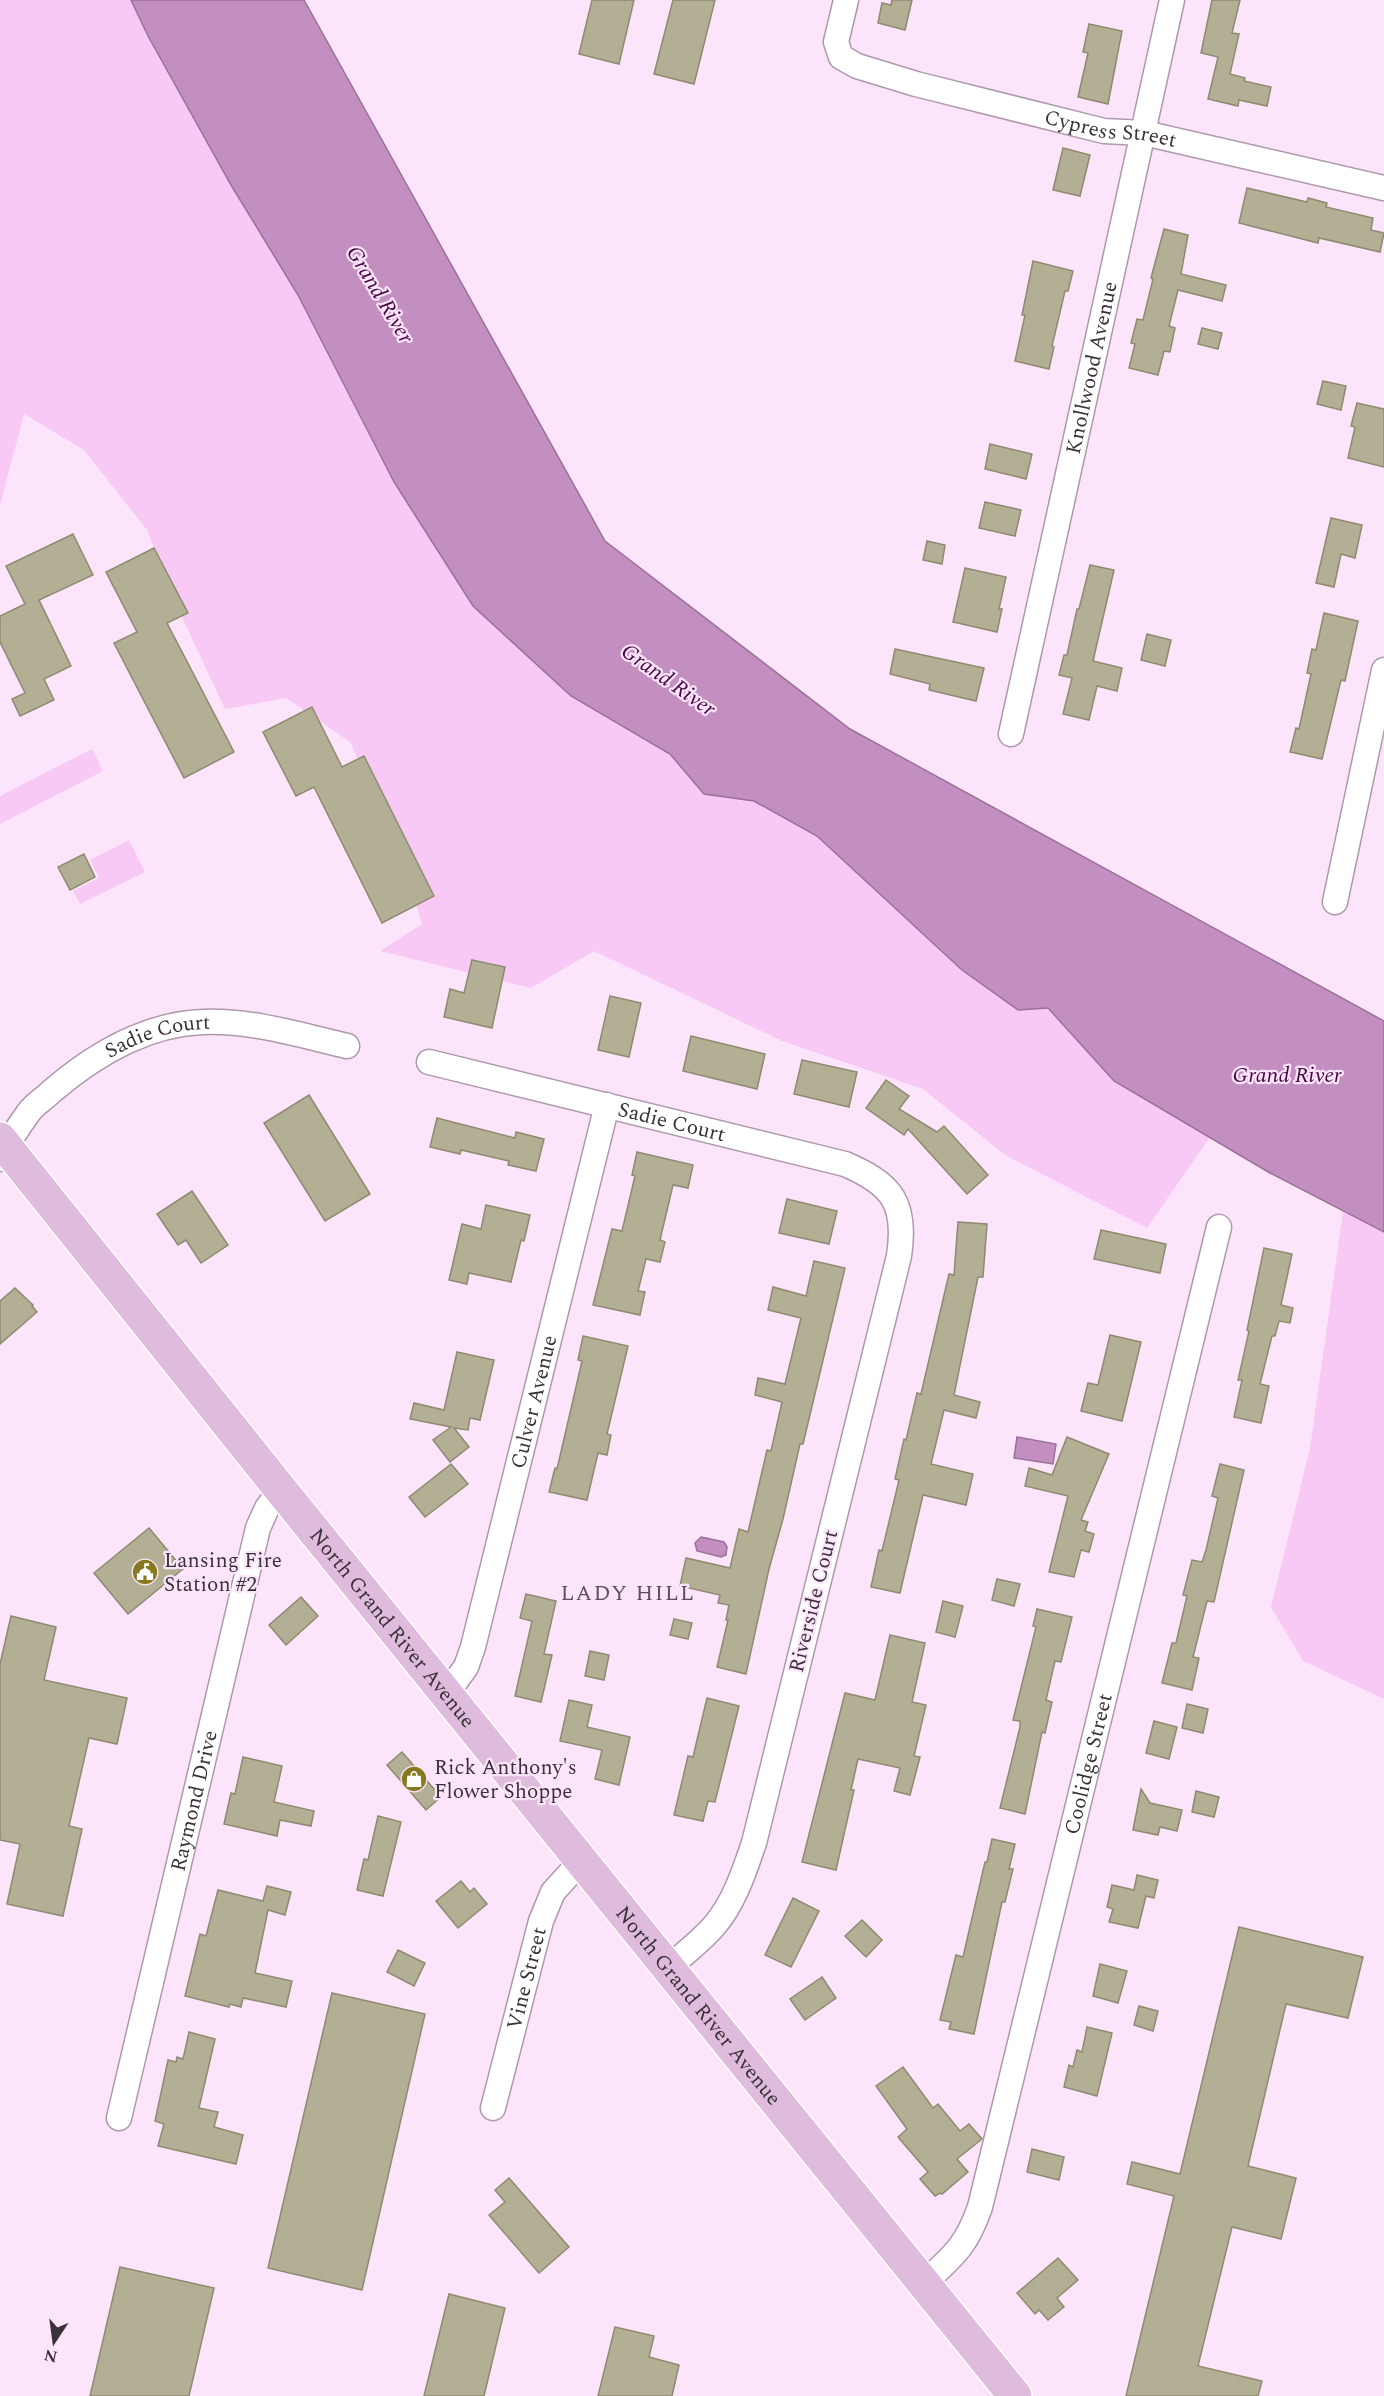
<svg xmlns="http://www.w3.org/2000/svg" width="1384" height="2396" font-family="Spectral,serif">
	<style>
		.green { fill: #f9c9f6 }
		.water { fill: #c38ec0; stroke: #9a7298; stroke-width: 1.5 }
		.building { fill: #b3af95; stroke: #8e8a70; stroke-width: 1.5 }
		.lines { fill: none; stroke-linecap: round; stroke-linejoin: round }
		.street-casing { stroke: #ae99ac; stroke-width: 27 }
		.primary-casing { stroke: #fff; stroke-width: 36 }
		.street { stroke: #fff; stroke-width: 24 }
		.primary { stroke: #dfbcdd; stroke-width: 33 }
		.labels { text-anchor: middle; stroke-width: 4.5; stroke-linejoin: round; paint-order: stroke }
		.street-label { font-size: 21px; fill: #3a3139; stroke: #fce5fa }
		.poi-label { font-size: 21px; fill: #3a3139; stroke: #fce5fa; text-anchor: start }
		.water-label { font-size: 22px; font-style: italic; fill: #480648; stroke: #fce5fa }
		.neighbourhood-label { font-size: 22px; letter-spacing: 1.5px; fill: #604d5f; stroke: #fce5fa }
	</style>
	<rect width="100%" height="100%" fill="#fce5fa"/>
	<g class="green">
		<path d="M0,0H131L148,36L231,185L298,295L394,482L473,606L571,696L670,754L704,794L754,801L818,836L962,970L1018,1009L1048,1007L1114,1081L1210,1137L1147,1228L1005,1155L923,1089L782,1041L594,951L531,988L380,951L422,924L403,860L350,742L286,698L225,709L172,596L147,530L84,450L24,414L0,505Z"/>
		<path d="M92,749L103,771L0,824V796Z"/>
		<path d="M129,840L145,872L80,904L73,891L99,878L90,860Z"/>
		<path d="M1343,1211L1384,1232V1699L1303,1661L1271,1607L1310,1448Z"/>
	</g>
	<g class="water">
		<path d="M131,0H304L605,541L850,729L1384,1021V1232L1270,1173L1114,1081L1048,1008L1018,1010L962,970L817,836L754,801L704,794L670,754L571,696L473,606L394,482L298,295L231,185L148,36Z"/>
		<path d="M1017,1437L1056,1444L1053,1464L1014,1458Z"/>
		<path d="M701,1537L724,1542L727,1547L726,1555L721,1557L697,1551L695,1543Z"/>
	</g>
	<g class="building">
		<path d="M592,0H634L619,64L579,54Z"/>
		<path d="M673,0H715L694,84L654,74Z"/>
		<path d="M892,0H912L905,30L878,23L882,3L891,5Z"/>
		<path d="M1212,0H1240L1232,33L1239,34L1230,74L1245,78L1244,81L1271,87L1267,106L1239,100L1238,106L1208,99L1218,57L1201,53Z"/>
		<path d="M1089,24L1122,31L1108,104L1078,97L1088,53L1083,52Z"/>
		<path d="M1063,148L1090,155L1080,196L1053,190Z"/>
		<path d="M1247,188L1307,202L1308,198L1327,203L1326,207L1373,218L1371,230L1384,233L1380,252L1319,238L1318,243L1239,223Z"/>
		<path d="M1164,229L1188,235L1181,274L1226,285L1222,301L1178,290L1169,326L1175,328L1170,352L1164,351L1158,375L1129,368L1135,344L1131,343L1137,319L1143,320L1153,279L1151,278Z"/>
		<path d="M1033,261L1073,271L1068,291H1065L1052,346L1054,347L1049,369L1015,361L1025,315H1022Z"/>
		<path d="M1202,328L1222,333L1218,349L1198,344Z"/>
		<path d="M1323,381L1346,386L1341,410L1317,404Z"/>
		<path d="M1357,403L1384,409V467L1348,458L1355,427L1351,426Z"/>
		<path d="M990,444L1032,454L1026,479L985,469Z"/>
		<path d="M985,502L1021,510L1015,536L979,528Z"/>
		<path d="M1331,518L1362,525L1355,558L1341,554L1334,587L1316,583Z"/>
		<path d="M73,534L93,575L39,600L71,666L44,679L54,700L20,716L12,699L25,693L0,642V616L25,604L6,566Z"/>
		<path d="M927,541L945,545L942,564L923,560Z"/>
		<path d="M154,548L188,613L167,623L234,752L184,778L114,643L137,632L106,572Z"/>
		<path d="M1090,565L1114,570L1093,661L1122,668L1117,691L1097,686L1089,720L1063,714L1072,678L1059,675L1064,655H1067L1077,609H1079Z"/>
		<path d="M965,568L1006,577L999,609H1002L997,632L953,622Z"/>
		<path d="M1324,613L1358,621L1345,681L1341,680L1322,759L1290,752L1296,728L1299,729L1311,674L1307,673L1312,649L1316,650Z"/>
		<path d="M1147,634L1171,640L1165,666L1141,660Z"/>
		<path d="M895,649L984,668L976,701L929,690L930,684L890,674Z"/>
		<path d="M312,707L342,767L364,756L434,896L382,923L314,787L296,796L263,732Z"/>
		<path d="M84,854L95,877L70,890L58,867Z"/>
		<path d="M472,960L505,967L492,1028L444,1017L450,989L464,993Z"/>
		<path d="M610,996L641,1003L629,1057L598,1050Z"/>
		<path d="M691,1036L765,1054L757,1089L683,1071Z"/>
		<path d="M802,1060L857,1072L849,1107L794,1094Z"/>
		<path d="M886,1080L909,1096L899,1109L937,1132L944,1126L988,1175L967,1194L908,1129L904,1135L866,1108Z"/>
		<path d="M309,1095L370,1194L325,1221L264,1123Z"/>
		<path d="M437,1118L515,1138L516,1132L544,1139L536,1171L508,1165L509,1161L461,1150L460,1154L430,1147Z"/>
		<path d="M637,1152L693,1165L688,1188L673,1185L660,1240L665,1242L660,1262L646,1259L638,1291L645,1292L640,1315L593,1305L612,1229L622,1231L635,1176L632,1175Z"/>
		<path d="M192,1191L228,1245L201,1263L186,1240L178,1245L157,1214Z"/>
		<path d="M787,1199L837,1211L829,1244L779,1233Z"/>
		<path d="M486,1205L530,1215L524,1241L521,1240L511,1282L469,1273L467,1284L449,1280L462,1224L481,1229Z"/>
		<path d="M958,1222L987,1224L983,1277H978L954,1395L980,1402L976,1418L944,1410L931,1464L973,1474L966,1505L923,1495L900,1593L871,1587L879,1550L882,1551L899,1480L895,1479L904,1439L906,1440L917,1393L921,1394L949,1274L954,1275Z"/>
		<path d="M1101,1230L1166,1244L1160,1273L1094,1259Z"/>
		<path d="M1264,1248L1292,1254L1281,1305L1293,1308L1290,1323L1279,1321L1275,1336H1272L1260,1384L1269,1386L1261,1423L1234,1417L1242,1380H1238L1249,1331L1247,1330Z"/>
		<path d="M814,1261L845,1268L803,1444H800L783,1519L769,1569L746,1674L717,1667L728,1620H726L729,1605L718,1603L720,1595L680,1586L686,1558L730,1568L739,1529L748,1532L767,1450L771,1451L782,1402L755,1395L758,1378L785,1384L801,1318L768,1310L773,1287L806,1296Z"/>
		<path d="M15,1288L33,1305L32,1306L37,1312L0,1344V1301Z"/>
		<path d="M1110,1335L1141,1342L1122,1421L1081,1411L1088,1383L1098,1385Z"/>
		<path d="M583,1336L628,1346L607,1434L611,1435L607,1455L598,1453L587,1500L549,1492L555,1468L557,1469L573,1400L582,1361L578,1360Z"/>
		<path d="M457,1352L494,1360L480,1420L470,1418L468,1430L454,1428L469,1447L450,1462L433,1440L451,1427L410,1419L414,1403L444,1410Z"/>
		<path d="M1067,1437L1109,1454L1081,1520L1088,1522L1085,1531L1094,1534L1089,1552L1081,1550L1074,1577L1049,1572L1068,1496L1025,1486L1029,1468L1052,1475Z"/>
		<path d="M451,1464L468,1484L425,1517L409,1497Z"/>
		<path d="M1220,1464L1244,1470L1214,1602L1207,1601L1193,1657L1199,1658L1192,1690L1162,1683L1172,1643H1176L1187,1596L1183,1595L1192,1560L1202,1562L1206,1550L1218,1498L1212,1496Z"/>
		<path d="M149,1528L183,1569L128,1614L94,1573Z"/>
		<path d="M997,1579L1020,1584L1014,1606L992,1600Z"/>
		<path d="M526,1594L556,1601L544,1654L552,1655L541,1702L515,1696L532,1621L520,1618Z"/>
		<path d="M301,1597L318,1616L286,1645L269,1625Z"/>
		<path d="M943,1601L963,1606L955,1637L936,1632Z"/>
		<path d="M1037,1609L1072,1617L1061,1662L1055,1661L1046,1700L1052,1702L1045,1733L1042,1732L1025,1814L1000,1808L1020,1727V1721L1013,1720L1036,1627L1033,1626Z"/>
		<path d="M11,1616L56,1627L44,1680L127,1698L117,1744L89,1738L69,1826L82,1829L63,1916L7,1904L20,1844L0,1840V1664Z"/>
		<path d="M674,1619L692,1623L688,1639L670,1635Z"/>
		<path d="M890,1635L925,1643L912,1702L926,1705L914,1756L920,1757L910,1795L894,1791L900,1768L858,1759L851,1790H854L836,1870L802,1862L845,1693L875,1700Z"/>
		<path d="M590,1651L609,1655L604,1680L585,1676Z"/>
		<path d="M707,1698L739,1706L715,1802L708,1801L703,1821L674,1815L688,1756L693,1757Z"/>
		<path d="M569,1700L592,1705L587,1727L630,1737L619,1785L595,1779L602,1750L560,1741Z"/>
		<path d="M1187,1704L1208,1709L1203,1733L1182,1728Z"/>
		<path d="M1154,1721L1177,1727L1169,1759L1146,1753Z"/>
		<path d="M402,1752L441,1797L426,1810L387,1765Z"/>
		<path d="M243,1757L282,1766L274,1802L314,1811L311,1826L280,1820L277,1836L224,1824L231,1793L235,1794Z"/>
		<path d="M1141,1789L1150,1803L1182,1810L1177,1831L1160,1827L1158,1835L1133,1830Z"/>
		<path d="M1196,1791L1219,1797L1214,1817L1192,1812Z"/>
		<path d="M378,1816L401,1822L383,1896L357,1890L364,1859L368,1860Z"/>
		<path d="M992,1839L1015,1844L1009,1869H1013L1005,1902H1002L974,2034L949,2029L951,2022L940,2020L956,1955L963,1957L985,1862H987Z"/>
		<path d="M1137,1875L1158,1880L1154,1898L1146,1896L1138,1928L1109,1922L1113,1909L1107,1907L1112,1885L1134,1890Z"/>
		<path d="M461,1881L470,1892L474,1888L487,1904L458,1928L436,1901Z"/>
		<path d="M267,1886L291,1892L285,1915L268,1910L255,1973L292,1981L286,2007L243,1998L241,2007L230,2004L229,2007L185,1996L200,1934L206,1936L218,1890L263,1901Z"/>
		<path d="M793,1898L819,1911L791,1967L765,1955Z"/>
		<path d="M862,1920L882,1940L866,1957L845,1936Z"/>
		<path d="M1239,1927L1363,1957L1348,2018L1286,2004L1248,2166L1296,2178L1281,2239L1232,2227L1198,2366L1262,2381L1258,2396H1126L1174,2196L1127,2184L1132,2162L1180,2174Z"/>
		<path d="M398,1950L425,1963L414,1986L387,1972Z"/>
		<path d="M1100,1964L1127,1971L1118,2003L1093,1996Z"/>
		<path d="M822,1977L836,1998L805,2020L790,1999Z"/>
		<path d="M332,1993L425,2014L362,2290L268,2268Z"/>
		<path d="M1139,2006L1158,2011L1153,2031L1134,2025Z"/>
		<path d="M1087,2027L1112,2033L1097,2096L1064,2087L1069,2065L1073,2067L1077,2050L1082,2052Z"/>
		<path d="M189,2032L215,2039L199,2108L218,2112L214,2127L243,2135L236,2164L158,2146L164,2124L155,2121L168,2060L176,2062L177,2057L183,2059Z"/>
		<path d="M903,2067L933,2108L938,2104L960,2131L969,2124L982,2139L957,2159L968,2172L942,2194L940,2193L935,2196L920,2179L928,2172L898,2137L907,2129L876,2086Z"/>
		<path d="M1032,2149L1064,2157L1059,2180L1027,2172Z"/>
		<path d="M509,2178L569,2247L539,2273L489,2215L505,2202L495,2190Z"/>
		<path d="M1058,2258L1078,2280L1057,2298L1064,2307L1048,2320L1039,2310L1035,2314L1017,2293Z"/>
		<path d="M120,2267L214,2288L189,2396H90Z"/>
		<path d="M449,2294L505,2308L484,2396H424Z"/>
		<path d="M615,2327L654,2336L649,2357L679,2365L672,2396H598Z"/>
	</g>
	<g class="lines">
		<g class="street-casing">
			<g id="street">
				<path id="s1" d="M846,0L836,42L841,57L857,66L916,84L1104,131L1144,133L1384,188"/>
				<path id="s2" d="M1011,734L1172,0"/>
				<path d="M1335,902L1384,670"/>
				<path id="s3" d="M429,1062L845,1164C892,1184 907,1203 899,1256L754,1843C744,1872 734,1903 714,1926C701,1941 684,1954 669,1967"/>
				<path id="s4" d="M0,1159C8,1143 18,1127 29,1112C35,1104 45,1098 52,1091C94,1055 147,1024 203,1022C252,1020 300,1035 347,1046"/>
				<path id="s5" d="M447,1693L466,1667L473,1647L607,1105"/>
				<path id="s6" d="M493,2108L541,1921L553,1892L582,1860"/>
				<path id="s7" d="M119,2118L258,1528L267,1508L281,1490"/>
				<path id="s8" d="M924,2283C954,2255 966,2247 980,2207L1219,1227"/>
			</g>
		</g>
		<g class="primary-casing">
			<g id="primary">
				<path id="s9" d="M0,1139L281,1490L1015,2396"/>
			</g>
		</g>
		<use href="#street" class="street"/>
		<use href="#primary" class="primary"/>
	</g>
	<defs>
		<g id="civic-disc" transform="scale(1.35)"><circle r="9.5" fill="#87791e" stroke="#fce5fa"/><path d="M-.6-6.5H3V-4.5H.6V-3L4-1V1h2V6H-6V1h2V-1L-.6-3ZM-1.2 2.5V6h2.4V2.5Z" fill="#fff"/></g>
		<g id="shop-disc" transform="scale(1.35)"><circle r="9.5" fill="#87791e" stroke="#fce5fa"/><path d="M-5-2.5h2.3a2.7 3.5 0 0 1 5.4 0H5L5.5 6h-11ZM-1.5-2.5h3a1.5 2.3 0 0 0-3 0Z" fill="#fff"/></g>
	</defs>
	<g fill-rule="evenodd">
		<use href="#civic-disc" x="145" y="1572"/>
		<use href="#shop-disc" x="414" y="1779"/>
	</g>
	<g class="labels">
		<g class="street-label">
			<text dy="7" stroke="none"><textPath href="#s1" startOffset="339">Cypress Street</textPath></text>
			<text dy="7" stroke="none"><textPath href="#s2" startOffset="375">Knollwood Avenue</textPath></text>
			<text dy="7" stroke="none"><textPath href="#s4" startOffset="208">Sadie Court</textPath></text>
			<text dy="7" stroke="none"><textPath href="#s3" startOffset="250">Sadie Court</textPath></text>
			<text dy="7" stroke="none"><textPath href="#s5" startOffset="306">Culver Avenue</textPath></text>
			<text transform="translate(813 1601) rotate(-76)" y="7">Riverside Court</text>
			<text dy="7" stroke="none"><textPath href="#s9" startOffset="627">North Grand River Avenue</textPath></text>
			<text dy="7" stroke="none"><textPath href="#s8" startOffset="552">Coolidge Street</textPath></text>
			<text dy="7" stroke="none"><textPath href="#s7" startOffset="326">Raymond Drive</textPath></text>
			<text dy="7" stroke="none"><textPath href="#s6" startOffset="134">Vine Street</textPath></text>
			<text dy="7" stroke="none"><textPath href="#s9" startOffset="1113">North Grand River Avenue</textPath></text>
		</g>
		<g class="poi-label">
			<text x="164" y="1567">Lansing Fire<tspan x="164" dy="24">Station #2</tspan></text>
			<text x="434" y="1774">Rick Anthony's<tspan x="434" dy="24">Flower Shoppe</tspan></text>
		</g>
		<g class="water-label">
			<text transform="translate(381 294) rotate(59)" y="8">Grand River</text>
			<text transform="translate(669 679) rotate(35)" y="8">Grand River</text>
			<text x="1287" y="1082">Grand River</text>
		</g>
		<g class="neighbourhood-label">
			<text x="628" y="1600">LADY HILL</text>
		</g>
	</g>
	<g transform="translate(54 2342) rotate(193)" stroke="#fce5fa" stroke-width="4.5" paint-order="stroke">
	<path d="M0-4.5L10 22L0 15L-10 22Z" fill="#3a3139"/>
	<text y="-9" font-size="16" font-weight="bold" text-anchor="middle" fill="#3a3139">N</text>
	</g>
</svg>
